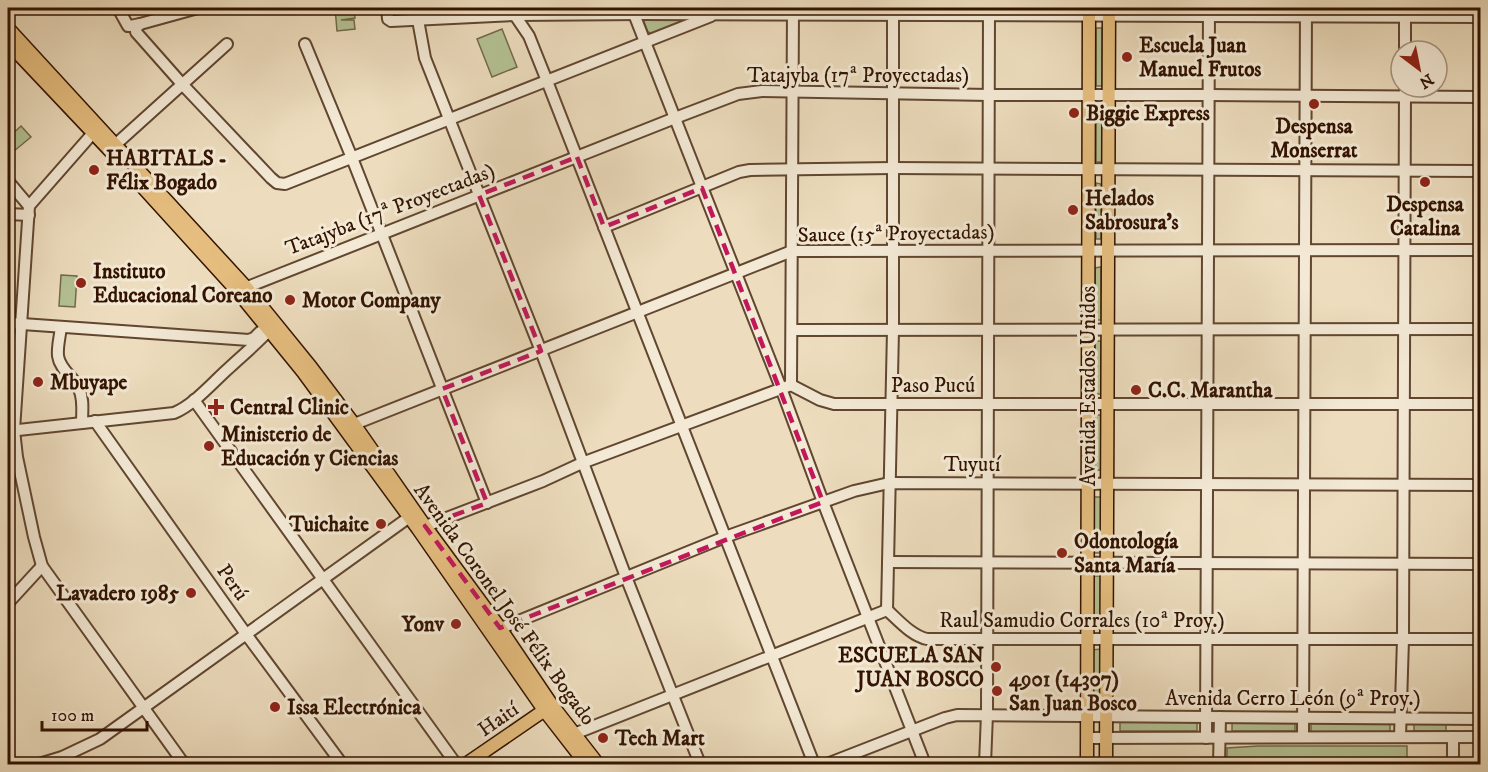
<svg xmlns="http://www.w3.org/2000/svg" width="1488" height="772" font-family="'IM FELL DW Pica',serif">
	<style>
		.green { fill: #b4c294; stroke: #736a4a; stroke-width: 1.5 }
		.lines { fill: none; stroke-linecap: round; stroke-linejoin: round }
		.minor-casing { stroke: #614630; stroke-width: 14 }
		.major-casing { stroke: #321300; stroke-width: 15 }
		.minor { stroke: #f3e9d5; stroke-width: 10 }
		.major { stroke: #e6be7f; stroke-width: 12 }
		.marked { fill: none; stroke: #c2185b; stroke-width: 4.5; stroke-dasharray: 12 8; stroke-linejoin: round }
		.poi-dot { fill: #8f2418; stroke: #f3e9d5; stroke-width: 2 }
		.labels { text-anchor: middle; stroke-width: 6; stroke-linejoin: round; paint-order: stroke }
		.poi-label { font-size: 21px; font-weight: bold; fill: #321300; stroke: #f3e9d5; text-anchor: start }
		.street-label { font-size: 21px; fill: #321300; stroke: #f3e9d5 }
	</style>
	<rect width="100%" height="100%" fill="#edddbe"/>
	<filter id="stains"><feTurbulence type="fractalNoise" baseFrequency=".00333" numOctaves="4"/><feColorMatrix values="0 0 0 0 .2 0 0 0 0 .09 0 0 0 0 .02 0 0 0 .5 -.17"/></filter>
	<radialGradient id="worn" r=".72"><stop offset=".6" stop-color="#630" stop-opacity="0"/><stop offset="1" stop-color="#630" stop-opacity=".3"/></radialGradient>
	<g class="green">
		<path d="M335,8H354L355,18L341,20H354L355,29L337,31Z"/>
		<path d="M682,19L683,20L682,21L651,33L648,32L644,22L645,20Z"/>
		<rect x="1096" y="28" width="6" height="58"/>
		<path d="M502,29L517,67L492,77L477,39Z"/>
		<rect x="1096" y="109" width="6" height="53"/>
		<path d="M21,126L31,137L8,156V138Z"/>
		<path d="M1096,183L1101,184V239H1096Z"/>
		<path d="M1101,267V320H1096L1095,268Z"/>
		<path d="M61,275L77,276L75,307L59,306Z"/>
		<rect x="1095" y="341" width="6" height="53"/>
		<rect x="1094" y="415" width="8" height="55"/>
		<path d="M1094,497H1101V553H1093Z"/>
		<path d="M1093,576H1102V629H1092Z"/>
		<path d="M1101,649L1102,706H1092V650Z"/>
		<rect x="1120" y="722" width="77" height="9"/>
		<rect x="1232" y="723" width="63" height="8"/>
		<rect x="1311" y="723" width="79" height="9"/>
		<rect x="1414" y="724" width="32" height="7"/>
		<path d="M1258,746H1407V764H1227V748Z"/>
	</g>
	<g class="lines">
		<g class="minor-casing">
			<g id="minor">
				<path d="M118,8L128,26H130L140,24"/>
				<path d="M198,8L140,24L136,28V32L182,84L271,178L277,183L285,184L711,16"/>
				<path d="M387,8L388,19L391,21L515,15L642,14L1480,17"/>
				<path d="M510,8L529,36L547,81L814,764"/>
				<path d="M634,14L781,388L823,502L925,764"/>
				<path d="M418,20L425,58L541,351L626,577L700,764"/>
				<path d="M305,44L352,158L487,503"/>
				<path d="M1405,51V8"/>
				<path d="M93,133L29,206L14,430L17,457L34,537L42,566L184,764"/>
				<path d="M115,145L227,44"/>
				<path d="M8,181L29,206"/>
				<path d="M8,214L29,215"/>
				<path d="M604,227L739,172L750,170L893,168L1480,171"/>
				<path d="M240,290L675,118L738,94L762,91L989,95H1208L1480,97"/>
				<path d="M8,323L249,340L254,338L260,332"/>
				<path d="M61,327C60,336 57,347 58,356C60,370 74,377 79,389C84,399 82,412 82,423"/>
				<path d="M792,330L1480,329"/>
				<path d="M791,385L793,10"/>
				<path d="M194,400L456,764"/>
				<path d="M95,421L246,634L342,764"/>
				<path d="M347,427L792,251L1480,250"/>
				<path d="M9,431L174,413C195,404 212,383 229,368C244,354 260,341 274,325"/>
				<path d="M418,529L543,481L582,463L791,385L820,400L834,404H1480"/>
				<path d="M888,562L1480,564"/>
				<path d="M8,603L42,566"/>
				<path d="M887,610C899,621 912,636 927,639H1480"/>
				<path d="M887,610L893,330V8"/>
				<path d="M494,631L725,537L854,491L889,483L1480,485"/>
				<path d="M574,734L887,610"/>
				<path d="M1303,737L1306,8"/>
				<path d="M1400,737L1403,639L1405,87"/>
				<path d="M1087,738L1480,737"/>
				<path d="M1206,738L1209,8"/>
				<path d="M39,764L62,757L100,739L415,513"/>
				<path d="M827,764L945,718L957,715L1480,719"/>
				<path d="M985,764L987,714L989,8"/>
				<path d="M1219,764L1220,717"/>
				<path d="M1453,764V737"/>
			</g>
		</g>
		<g class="major-casing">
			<g id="major">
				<path d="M8,28L246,287L311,367L354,424L425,526L500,628L552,705L598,764"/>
				<path d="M8,43L114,155"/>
				<path d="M137,181L237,291L303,372L418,529L544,710L586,764"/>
				<path d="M466,764L549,707"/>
				<path d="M1087,764L1089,8"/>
				<path d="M1106,764L1109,8"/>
			</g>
		</g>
		<use href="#minor" class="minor"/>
		<use href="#major" class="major"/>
	</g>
	<path class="marked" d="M577,157L604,227L702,188L823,502L500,628L425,526L487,503L442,389L541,351L479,195Z"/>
	<g class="poi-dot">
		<circle cx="1127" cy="57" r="6"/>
		<circle cx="1314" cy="104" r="6"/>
		<circle cx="1074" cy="113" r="6"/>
		<circle cx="94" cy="170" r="6"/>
		<circle cx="1425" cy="182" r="6"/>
		<circle cx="1073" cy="210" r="6"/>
		<circle cx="81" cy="283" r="6"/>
		<circle cx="290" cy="300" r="6"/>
		<circle cx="38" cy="382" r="6"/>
		<circle cx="1136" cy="390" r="6"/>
		<path d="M213 398h6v6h6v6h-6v6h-6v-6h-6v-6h6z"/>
		<circle cx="209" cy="446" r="6"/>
		<circle cx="381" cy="524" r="6"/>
		<circle cx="1062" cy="553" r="6"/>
		<circle cx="191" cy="593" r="6"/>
		<circle cx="456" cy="624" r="6"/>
		<circle cx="996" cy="667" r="6"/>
		<circle cx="997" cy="691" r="6"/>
		<circle cx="275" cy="707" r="6"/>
		<circle cx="603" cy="738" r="6"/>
	</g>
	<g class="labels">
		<g class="poi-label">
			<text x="1139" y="52">Escuela Juan<tspan x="1139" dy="24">Manuel Frutos</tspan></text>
			<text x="1086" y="120">Biggie Express</text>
			<text x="1314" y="133" text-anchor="middle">Despensa<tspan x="1314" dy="24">Monserrat</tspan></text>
			<text x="106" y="165">HABITALS -<tspan x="106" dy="24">Félix Bogado</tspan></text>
			<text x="1085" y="205">Helados<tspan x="1085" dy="24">Sabrosura's</tspan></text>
			<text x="1425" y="211" text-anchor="middle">Despensa<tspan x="1425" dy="24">Catalina</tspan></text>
			<text x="93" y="278">Instituto<tspan x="93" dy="24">Educacional Coreano</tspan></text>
			<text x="302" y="307">Motor Company</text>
			<text x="50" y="389">Mbuyape</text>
			<text x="1148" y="397">C.C. Marantha</text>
			<text x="230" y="414">Central Clinic</text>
			<text x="221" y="441">Ministerio de<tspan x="221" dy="24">Educación y Ciencias</tspan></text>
			<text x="369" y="531" text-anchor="end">Tuichaite</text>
			<text x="1074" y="548">Odontología<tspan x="1074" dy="24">Santa María</tspan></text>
			<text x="179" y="600" text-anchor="end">Lavadero 1985</text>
			<text x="444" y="631" text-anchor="end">Yonv</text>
			<text x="984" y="662" text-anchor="end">ESCUELA SAN<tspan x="984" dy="24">JUAN BOSCO</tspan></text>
			<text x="1009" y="686">4901 (14307)<tspan x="1009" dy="24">San Juan Bosco</tspan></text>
			<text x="287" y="714">Issa Electrónica</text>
			<text x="615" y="745">Tech Mart</text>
		</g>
		<g class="street-label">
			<text x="858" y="82">Tatajyba (17ª Proyectadas)</text>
			<text transform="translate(390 209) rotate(-21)" y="7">Tatajyba (17ª Proyectadas)</text>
			<text transform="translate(896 233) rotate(-1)" y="7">Sauce (15ª Proyectadas)</text>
			<text x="933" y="392">Paso Pucú</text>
			<text transform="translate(1088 386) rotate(-90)" y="7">Avenida Estados Unidos</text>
			<text x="972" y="471">Tuyutí</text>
			<text transform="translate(233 582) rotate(55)" y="7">Perú</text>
			<text transform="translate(505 604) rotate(54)" y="7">Avenida Coronel José Félix Bogado</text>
			<text x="1082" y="627">Raul Samudio Corrales (10ª Proy.)</text>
			<text x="1293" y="705">Avenida Cerro León (9ª Proy.)</text>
			<text transform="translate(498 719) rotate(-35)" y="7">Haití</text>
		</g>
	</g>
	<rect width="1488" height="772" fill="none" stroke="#edddbe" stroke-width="30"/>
	<rect x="9" y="9" width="1470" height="754" fill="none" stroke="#321300" stroke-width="3"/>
	<rect x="15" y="15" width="1458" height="742" fill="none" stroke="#321300" stroke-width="1.5"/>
	<g transform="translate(1419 69) rotate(148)"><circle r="28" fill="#f3e9d5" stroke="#a69380" stroke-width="1.5"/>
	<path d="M0-4.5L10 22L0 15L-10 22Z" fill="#8f2418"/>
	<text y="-9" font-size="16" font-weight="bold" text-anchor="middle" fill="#321300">N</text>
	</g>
	<path d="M42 721v9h105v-9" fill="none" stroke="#321300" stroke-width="3"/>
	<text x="51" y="721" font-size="18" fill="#321300" stroke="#f3e9d5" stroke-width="4.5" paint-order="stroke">100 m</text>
	<rect width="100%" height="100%" filter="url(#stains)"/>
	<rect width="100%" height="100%" fill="url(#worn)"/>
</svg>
